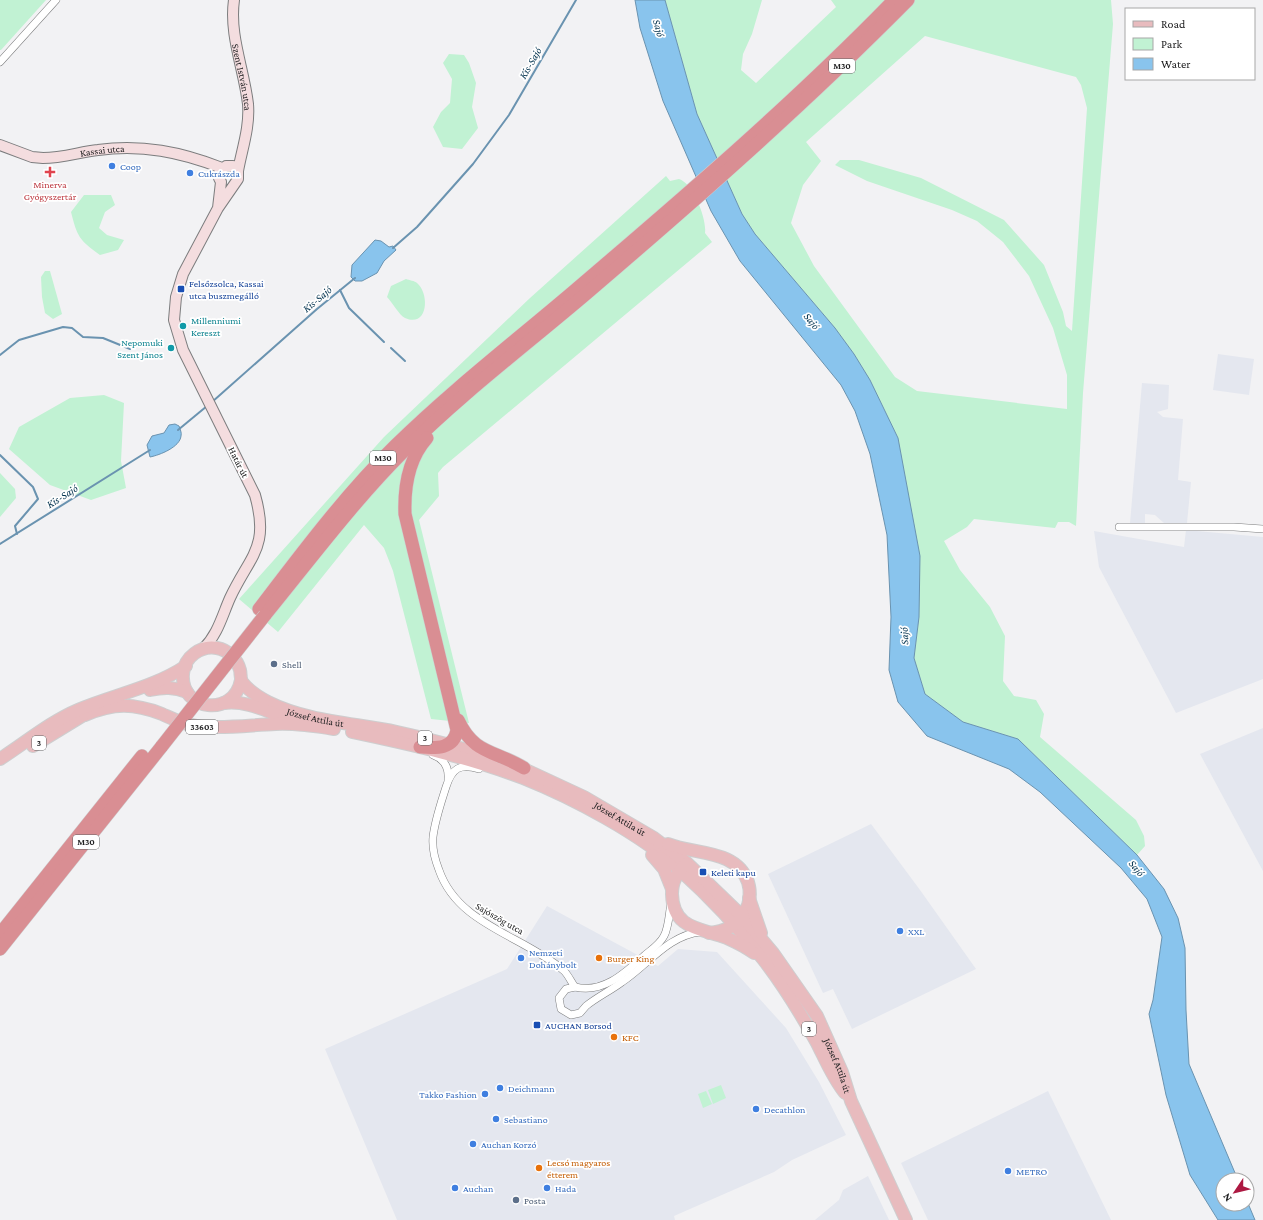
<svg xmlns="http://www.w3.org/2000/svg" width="1263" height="1220" font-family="'Crimson Pro',serif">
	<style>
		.built { fill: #e4e7ef }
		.green { fill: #c1f2d3; fill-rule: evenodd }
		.water { fill: #89c4ed; stroke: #6a93b0 }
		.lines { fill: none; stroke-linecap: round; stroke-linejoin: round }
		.stream { stroke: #6a93b0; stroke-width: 2 }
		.street-casing { stroke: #7c7d7e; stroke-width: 8 }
		.secondary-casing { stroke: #7c7d7e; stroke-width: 12 }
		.primary-casing { stroke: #cececf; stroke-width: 14 }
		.highway-casing { stroke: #cececf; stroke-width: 14 }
		.street { stroke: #fff; stroke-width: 7 }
		.secondary { stroke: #f4dddf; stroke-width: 10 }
		.primary { stroke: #e8bbbe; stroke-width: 12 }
		.highway { stroke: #d98e93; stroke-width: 13 }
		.highway-bridge-casing { stroke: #cececf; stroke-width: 14; stroke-linecap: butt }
		.highway-bridge { stroke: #d98e93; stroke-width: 13 }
		.shop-dot { fill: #3f7fe0; stroke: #fff; stroke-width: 1.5 }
		.health-dot { fill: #e0444e; stroke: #fff; stroke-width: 1.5 }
		.transit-dot { fill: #1a4fb4; stroke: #fff; stroke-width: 1.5 }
		.culture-dot { fill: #0f9aa8; stroke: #fff; stroke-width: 1.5 }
		.service-dot { fill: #5c6f8a; stroke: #fff; stroke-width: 1.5 }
		.food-dot { fill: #e8710a; stroke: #fff; stroke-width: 1.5 }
		.labels { text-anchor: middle; stroke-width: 3.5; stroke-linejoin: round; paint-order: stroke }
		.shield { fill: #fff; stroke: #646465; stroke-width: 1 }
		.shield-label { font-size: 9px; font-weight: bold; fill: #222223 }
		.street-label { font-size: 10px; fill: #222223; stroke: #fff }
		.shop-label { font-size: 10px; fill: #366cbe; stroke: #fff; text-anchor: start }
		.health-label { font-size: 10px; fill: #be3a42; stroke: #fff }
		.transit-label { font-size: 10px; fill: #164399; stroke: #fff; text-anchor: start }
		.culture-label { font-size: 10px; fill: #0d838f; stroke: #fff; text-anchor: start }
		.service-label { font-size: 10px; fill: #4e5e75; stroke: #fff; text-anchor: start }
		.food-label { font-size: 10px; fill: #c56008; stroke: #fff; text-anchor: start }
		.water-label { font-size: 11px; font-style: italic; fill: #00314d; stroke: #fff }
	</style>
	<rect width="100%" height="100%" fill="#f2f2f4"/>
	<g class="built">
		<path d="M1218,354L1254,359L1249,395L1213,390Z"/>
		<path d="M1142,383L1169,385L1168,409L1157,412L1163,417L1183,419L1178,480L1191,482L1187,523H1164L1155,515L1145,514V523H1130Z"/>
		<path d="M1186,530L1263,537V679L1176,713L1099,567L1094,531L1184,547Z"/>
		<path d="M1263,728V871L1200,754Z"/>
		<path d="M871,824L920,890L976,969L852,1029L833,989L823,993L768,874Z"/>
		<path d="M547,906L658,966L678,949L717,952L786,1028L819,1082L846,1135L792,1160L774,1172L674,1216L675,1220H397L325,1049L507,969Z"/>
		<path d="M1048,1091L1111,1220H928L901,1163Z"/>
		<path d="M868,1176L889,1220H815L839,1200L843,1190Z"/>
	</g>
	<g class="green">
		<path d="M0,0H46L1,50H0Z"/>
		<path d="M665,0H762L752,34L743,54L741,70L756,83L836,7L831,0H1111L1113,24L1083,393L1076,526L1069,522H1058L1055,528L974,519L967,527L944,541L960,570L990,607L1005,636L1003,681L1014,696L1036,700L1044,714L1040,737L1136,820L1144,836L1145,846L1137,855L1018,739L963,722L925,694L914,658L919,617L898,438L870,380L854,354L835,328L755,234L742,214L697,114ZM925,36L1076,77L1081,85L1087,108L1072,331L1066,326L1063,312L1044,265L1004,220L921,178L859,160H840L835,165L867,181L952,210L977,221L1003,242L1029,276L1053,328L1067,375V409L917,391L895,377L814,266L791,223L803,185L821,161L806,142Z"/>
		<path d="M449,54L464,55L469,63L476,83L472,107L478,128L462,149L443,147L433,127L441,112L450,103L452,79L443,63Z"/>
		<path d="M666,176L670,181L679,179C693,183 707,219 705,233L712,242L443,467L438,473L439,496L419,520L469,723L431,719L393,571L384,548L364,525L278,632L239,599L384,437L530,298Z"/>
		<path d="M84,195H111L115,205L105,212L99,228L107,235L124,240L118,250L100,255C79,240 77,236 71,212Z"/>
		<path d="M45,271H50L62,314L53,319L45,313L42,297L41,277Z"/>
		<path d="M406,279C409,280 415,281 417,283C430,294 428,328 405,318C399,315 392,302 387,297L391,286Z"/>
		<path d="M104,395L124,403L121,461L126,488L91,500L50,485L9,449L19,427L70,398Z"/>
		<path d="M0,473L15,489L16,498L0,517Z"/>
		<path d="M721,1085L726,1098L713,1104L708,1090Z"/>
		<path d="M706,1091L712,1104L703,1108L698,1094Z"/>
	</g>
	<g class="water">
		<path d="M635,0H665L697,114L742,214L755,234L835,328L854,354L870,380L898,438L920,556L919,617L914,658L925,694L963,722L1018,739L1137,855L1164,889L1178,918L1185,948L1186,1010L1189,1064L1238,1180H1223V1204H1247V1201L1255,1220H1218L1190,1175L1166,1095L1149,1014L1153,1000L1162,937L1147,899L1121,868L1040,792L1009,769L927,736L898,702L889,670L891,617L887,535L870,454L855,411L841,385L740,261L711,211L663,101L640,28Z"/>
		<path d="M375,240L381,241L389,247L393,246L396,250L384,261L377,273L362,281H355L351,277L352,265Z"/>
		<path d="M175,424L179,426C180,429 182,433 181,436C180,447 160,455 150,457L147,445L152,436L164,433L169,425Z"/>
	</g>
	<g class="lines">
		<g class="stream">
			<path d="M393,248L417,227L473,164L509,115L576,0"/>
			<path d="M340,290L349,308L384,342"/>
			<path d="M391,348L405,361"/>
			<path d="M0,355L19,340L63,327L72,328L83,337L103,338L130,349"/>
			<path d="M212,402L317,309L355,278"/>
			<path d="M178,430L207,406"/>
			<path d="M0,455L33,487L38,499L15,526L17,534"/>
			<path d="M0,544L150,450"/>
		</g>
		<g class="street-casing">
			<g id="street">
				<path d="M0,62L56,0"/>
				<path d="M1119,527H1234L1263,529"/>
				<path d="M433,755C444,759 449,767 448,779"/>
				<path d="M479,769C460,763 452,768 446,787C441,803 435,820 433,837C432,848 435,860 439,870C458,925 522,935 563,970C568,974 571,982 575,987C603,994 625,973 645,955C651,950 660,944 664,936C669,927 669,913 671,903"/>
				<path d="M575,987L566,989L559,998L561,1009L571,1015L580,1013L586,1006C597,997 610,991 622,982C648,965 668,935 701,932"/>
			</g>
		</g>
		<g class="secondary-casing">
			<g id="secondary">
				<path id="s1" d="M234,0C229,35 244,69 248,104C250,127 242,149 238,171"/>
				<path id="s2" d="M0,145L32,157L43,158C62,158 80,152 98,150C142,144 181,152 222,168"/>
				<path d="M203,649C218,634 222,616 230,598C250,555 270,548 255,495L183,350L174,320L176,297L183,274L218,208L238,179V171L233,166H226L220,171L219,178L221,182L218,208"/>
			</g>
		</g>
		<g class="primary-casing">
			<g id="primary">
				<path id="s3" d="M241,680C234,718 180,711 183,674C184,657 201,645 217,648C228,650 237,659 240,670C241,674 240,678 242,682C249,691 258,697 268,702C308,722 355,723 397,732C430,739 462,748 493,758"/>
				<path d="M150,690C164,687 174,687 187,692"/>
				<path d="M224,703C249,700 269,713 292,720"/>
				<path d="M85,715C114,703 133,703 162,714C173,719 184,725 197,726C223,729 250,725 276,724C296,723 315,726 334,729"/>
				<path d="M352,732C409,744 468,757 523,778C573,798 641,834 680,870C710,897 739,928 763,959C784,986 801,1014 817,1043C826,1061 833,1078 845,1093"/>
				<path d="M33,746L82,716"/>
				<path d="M0,759C25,743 50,722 78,710C113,695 153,688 186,666"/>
				<path id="s4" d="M515,765L584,797L654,838L687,863L742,916L773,953L817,1016L842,1072L851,1101L906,1220"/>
				<path d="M668,844C695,855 736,849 748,882C751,892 750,903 745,912C737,926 725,932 709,933"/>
				<path d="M652,855L664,869L672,889"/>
				<path d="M686,864C677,873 672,881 672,894C673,930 701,928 727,938C736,942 746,947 754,953"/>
				<path d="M749,898L761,933"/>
			</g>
		</g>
		<g class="highway-casing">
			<g id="highway">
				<path d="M259,609C301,554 345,495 395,446C451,391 513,343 573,292C683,198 793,104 894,0"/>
				<path d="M265,615C310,560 353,502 404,451C461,394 526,345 587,293C697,199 806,103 908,0"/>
				<path d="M458,720C474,755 495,750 524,768"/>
				<path d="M420,747C435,748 454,750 457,730L405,514C404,487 409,458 427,438"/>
				<path d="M0,934L142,756"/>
				<path d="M0,949L162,746"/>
			</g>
		</g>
		<use href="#street" class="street"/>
		<use href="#secondary" class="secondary"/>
		<use href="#primary" class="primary"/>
		<use href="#highway" class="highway"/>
		<g class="highway-bridge-casing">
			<path id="highway-bridge" d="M162,746L265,615"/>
		</g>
		<use href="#highway-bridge" class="highway-bridge"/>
	</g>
	<g class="shop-dot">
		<circle cx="112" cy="166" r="4"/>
		<circle cx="190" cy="173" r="4"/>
		<circle cx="900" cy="931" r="4"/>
		<circle cx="521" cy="958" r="4"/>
		<circle cx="500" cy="1088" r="4"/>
		<circle cx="485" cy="1094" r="4"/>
		<circle cx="756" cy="1109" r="4"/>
		<circle cx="496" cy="1119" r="4"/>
		<circle cx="473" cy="1144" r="4"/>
		<circle cx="1008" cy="1171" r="4"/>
		<circle cx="455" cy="1188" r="4"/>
		<circle cx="547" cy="1188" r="4"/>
	</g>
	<path class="health-dot" d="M48 166h4v4h4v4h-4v4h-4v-4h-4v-4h4z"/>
	<g class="transit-dot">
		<rect x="177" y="285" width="8" height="8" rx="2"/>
		<rect x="699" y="868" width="8" height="8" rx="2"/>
		<rect x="533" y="1021" width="8" height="8" rx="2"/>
	</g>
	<g class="culture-dot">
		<circle cx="183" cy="326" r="4"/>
		<circle cx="171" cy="348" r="4"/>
	</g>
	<g class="service-dot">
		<circle cx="274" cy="664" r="4"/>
		<circle cx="516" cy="1200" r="4"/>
	</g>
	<g class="food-dot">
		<circle cx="599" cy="958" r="4"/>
		<circle cx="614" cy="1037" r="4"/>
		<circle cx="539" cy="1168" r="4"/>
	</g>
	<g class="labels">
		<g class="shield">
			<rect x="829" y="59" width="26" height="14" rx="3"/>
			<rect x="370" y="451" width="26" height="14" rx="3"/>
			<rect x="186" y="720" width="32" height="14" rx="3"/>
			<rect x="418" y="731" width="14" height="14" rx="3"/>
			<rect x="32" y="736" width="14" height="14" rx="3"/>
			<rect x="73" y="835" width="26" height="14" rx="3"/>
			<rect x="802" y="1022" width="14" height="14" rx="3"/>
		</g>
		<g class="shield-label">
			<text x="842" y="69">M30</text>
			<text x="383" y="461">M30</text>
			<text x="202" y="730">33603</text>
			<text x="425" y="741">3</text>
			<text x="39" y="746">3</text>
			<text x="86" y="845">M30</text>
			<text x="809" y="1032">3</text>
		</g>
		<g class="street-label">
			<text dy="4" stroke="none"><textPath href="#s1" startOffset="78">Szent István utca</textPath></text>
			<text dy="4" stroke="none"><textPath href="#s2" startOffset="105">Kassai utca</textPath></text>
			<text transform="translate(239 462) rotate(63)" y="4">Határ út</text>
			<text dy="4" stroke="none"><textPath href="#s3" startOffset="267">József Attila út</textPath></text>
			<text dy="4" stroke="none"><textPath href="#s4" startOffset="118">József Attila út</textPath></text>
			<text transform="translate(500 918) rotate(30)" y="4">Sajószög utca</text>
			<text dy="4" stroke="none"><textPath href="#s4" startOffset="454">József Attila út</textPath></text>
		</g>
		<g class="shop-label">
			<text x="120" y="170">Coop</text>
			<text x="198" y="177">Cukrászda</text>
			<text x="908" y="935">XXL</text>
			<text x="529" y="956">Nemzeti<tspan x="529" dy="12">Dohánybolt</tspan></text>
			<text x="508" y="1092">Deichmann</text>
			<text x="477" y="1098" text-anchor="end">Takko Fashion</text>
			<text x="764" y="1113">Decathlon</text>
			<text x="504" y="1123">Sebastiano</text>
			<text x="481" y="1148">Auchan Korzó</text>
			<text x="1016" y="1175">METRO</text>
			<text x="463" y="1192">Auchan</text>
			<text x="555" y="1192">Hada</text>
		</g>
		<g class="health-label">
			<text x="50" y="188">Minerva<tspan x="50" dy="12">Gyógyszertár</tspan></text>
		</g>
		<g class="transit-label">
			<text x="189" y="287">Felsőzsolca, Kassai<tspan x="189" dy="12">utca buszmegálló</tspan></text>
			<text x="711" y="876">Keleti kapu</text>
			<text x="545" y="1029">AUCHAN Borsod</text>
		</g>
		<g class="culture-label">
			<text x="191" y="324">Millenniumi<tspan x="191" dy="12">Kereszt</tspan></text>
			<text x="163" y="346" text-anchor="end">Nepomuki<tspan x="163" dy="12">Szent János</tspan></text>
		</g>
		<g class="service-label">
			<text x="282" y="668">Shell</text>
			<text x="524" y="1204">Posta</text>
		</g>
		<g class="food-label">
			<text x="607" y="962">Burger King</text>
			<text x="622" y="1041">KFC</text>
			<text x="547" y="1166">Lecsó magyaros<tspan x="547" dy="12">étterem</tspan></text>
		</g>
		<g class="water-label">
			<text transform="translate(659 28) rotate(75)" y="4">Sajó</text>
			<text transform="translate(530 63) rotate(-60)" y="4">Kis-Sajó</text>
			<text transform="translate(317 299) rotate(-40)" y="4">Kis-Sajó</text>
			<text transform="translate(812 321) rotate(52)" y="4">Sajó</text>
			<text transform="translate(62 496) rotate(-32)" y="4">Kis-Sajó</text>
			<text transform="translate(904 636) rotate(-92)" y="4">Sajó</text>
			<text transform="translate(1137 868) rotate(50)" y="4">Sajó</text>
		</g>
	</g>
	<rect x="1125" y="8" width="130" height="72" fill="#ffffff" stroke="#a7a7a7"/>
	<rect x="1133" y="21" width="20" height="6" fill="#e8bbbe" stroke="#a7a7a7"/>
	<text x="1161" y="28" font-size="12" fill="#222223">Road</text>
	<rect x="1133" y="38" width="20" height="12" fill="#c1f2d3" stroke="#a7a7a7"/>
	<text x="1161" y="48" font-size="12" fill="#222223">Park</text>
	<rect x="1133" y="58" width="20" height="12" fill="#89c4ed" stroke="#a7a7a7"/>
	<text x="1161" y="68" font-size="12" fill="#222223">Water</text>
	<g transform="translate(1235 1192) rotate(235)"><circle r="19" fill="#ffffff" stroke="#a7a7a7"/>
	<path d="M0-3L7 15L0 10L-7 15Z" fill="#ad1942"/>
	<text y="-6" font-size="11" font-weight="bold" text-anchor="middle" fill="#222223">N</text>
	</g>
</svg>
